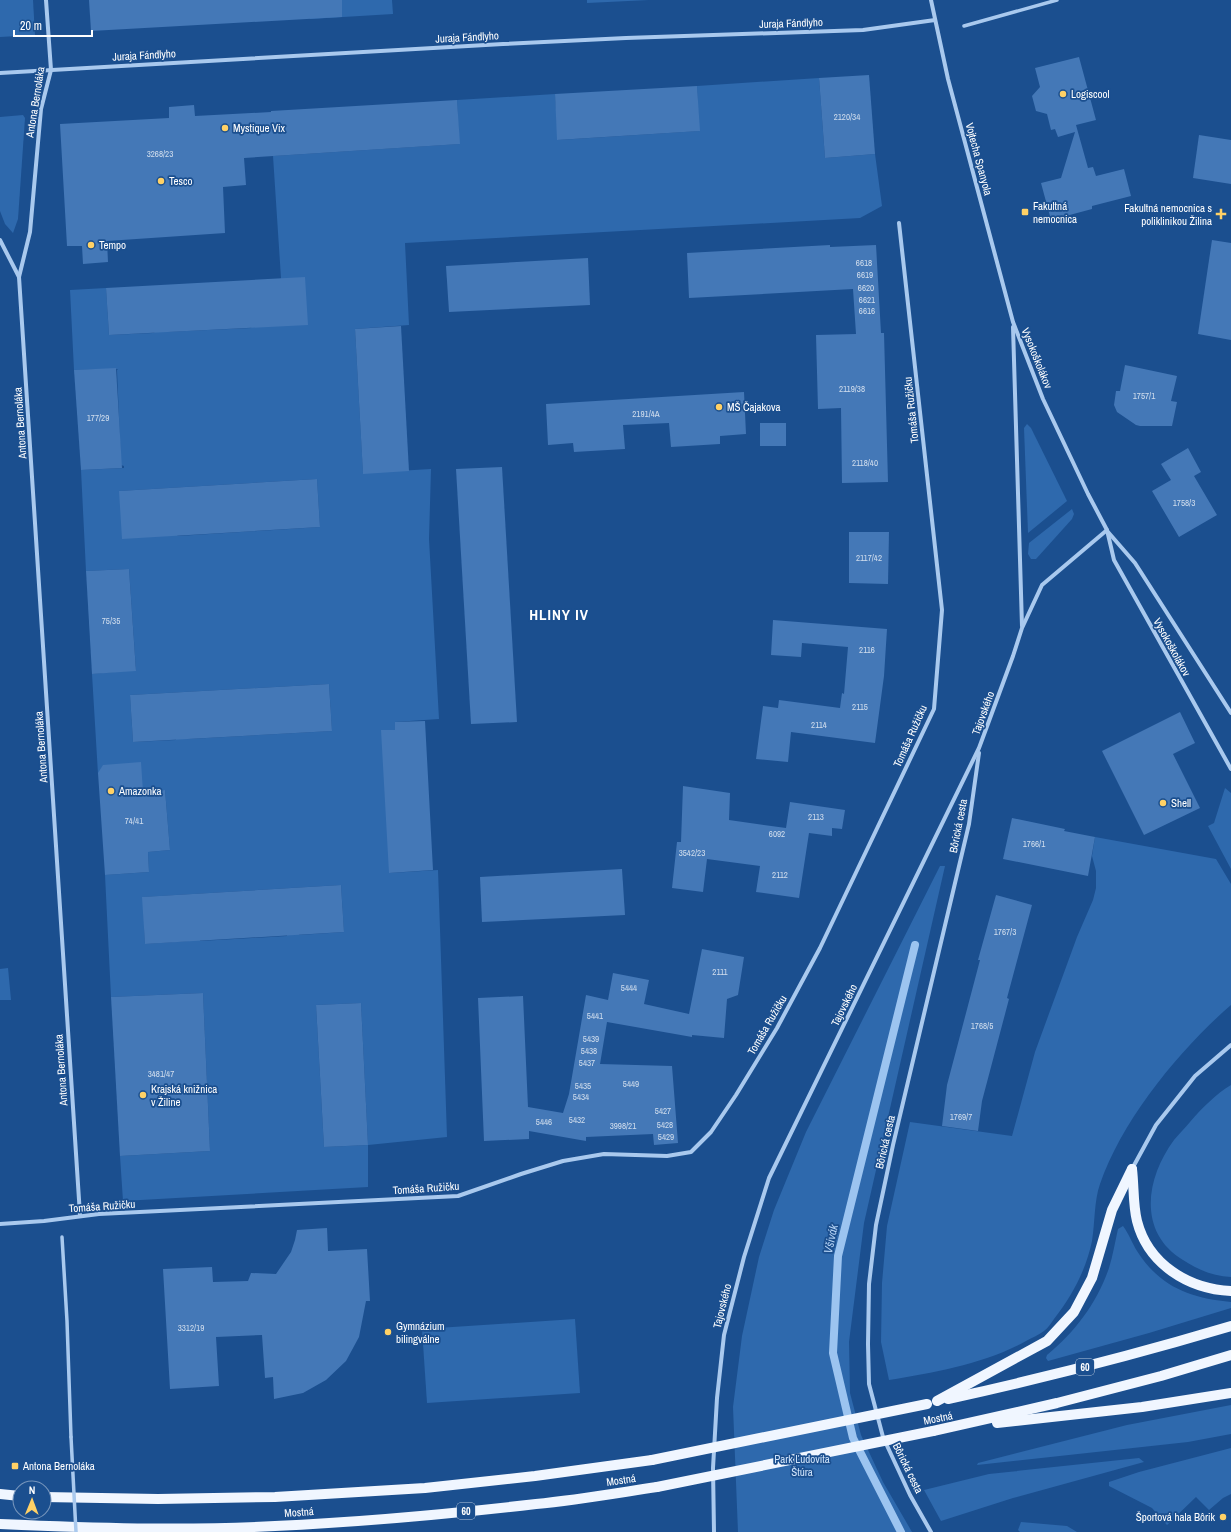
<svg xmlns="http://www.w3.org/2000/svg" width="1231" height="1532" font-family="'Archivo Narrow',sans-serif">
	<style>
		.green { fill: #2e69ad; fill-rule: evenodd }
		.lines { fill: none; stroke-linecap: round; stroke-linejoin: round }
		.stream { stroke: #9cc4f0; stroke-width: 8 }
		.building { fill: #4478b7 }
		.pedestrian { stroke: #a9c9ee; stroke-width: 3.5 }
		.minor { stroke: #a9c9ee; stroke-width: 4 }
		.primary { stroke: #f0f6ff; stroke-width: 10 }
		.pedestrian-bridge { stroke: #a9c9ee; stroke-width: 3.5 }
		.primary-bridge { stroke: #f0f6ff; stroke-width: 10 }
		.poi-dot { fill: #ffd166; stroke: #1b4f8f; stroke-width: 1.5 }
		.labels { text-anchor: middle; stroke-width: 3.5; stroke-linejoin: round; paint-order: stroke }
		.number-label { font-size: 9px; fill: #d0dded }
		.shield { fill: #1b4f8f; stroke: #bbcadd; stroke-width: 1 }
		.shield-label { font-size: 10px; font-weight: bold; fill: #fff }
		.street-label { font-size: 11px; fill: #fff; stroke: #1b4f8f }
		.poi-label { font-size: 11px; fill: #fff; stroke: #1b4f8f; text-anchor: start }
		.park-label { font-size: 11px; fill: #cfe3fa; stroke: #1b4f8f }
		.water-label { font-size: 12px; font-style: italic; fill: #b5d3f5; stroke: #1b4f8f }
		.district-label { font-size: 15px; font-weight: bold; letter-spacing: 1px; fill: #fff; stroke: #1b4f8f }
	</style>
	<rect width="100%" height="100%" fill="#1b4f8f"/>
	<g class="green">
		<path d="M0,0H33L35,35L0,37Z"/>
		<path d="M313,0H392L393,14L310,19Z"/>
		<path d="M587,0H649L587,3Z"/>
		<path d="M819,78L825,158L875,154L882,206L860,218L405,243L409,325L355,329L363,473L431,469L429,539L439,719L395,722V730H382L390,873L438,870L447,1137L368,1145V1187L123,1201L120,1156L210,1151L203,993L111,997L105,875L149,872L148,852L170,850L165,790L143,792L102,774H98L92,674L136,670L129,569L86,571L81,470L124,468V466L121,465L117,370L118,369L74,370L70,290L106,288L109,335L153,333L164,328L165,332L251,328L281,278L273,156L459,144L457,100L555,94L558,140L699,131L697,86ZM317,479L320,527L178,536L119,491ZM329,684L332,731L189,739L176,736V740L133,742L130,695ZM341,885L344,932L299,935V930L287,931V936L200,941V936L189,941L145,944L143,897ZM361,1003L368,1145L324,1147L316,1005Z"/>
		<path d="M23,115L25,118L18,219L13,233L5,224L0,211V117Z"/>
		<path d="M1027,424L1031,428L1067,501L1028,533L1024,428Z"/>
		<path d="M1072,509L1074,514L1072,519L1036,559H1031L1028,554L1029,543Z"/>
		<path d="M1225,788L1231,793V869L1208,826L1214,823Z"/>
		<path d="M1095,837L1216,859L1231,884V1005C1180,1049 1122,1120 1100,1184C1094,1201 1095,1223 1092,1241C1086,1270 1072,1296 1054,1319C1051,1323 1048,1328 1044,1331C1039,1335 1031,1338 1026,1341C984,1364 936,1372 889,1380L881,1342L882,1283L887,1226L910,1122L1012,1136L1035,1052L1077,937L1093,900L1096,888V871L1092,856Z"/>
		<path d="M940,866H945L864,1223L849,1342L850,1393L861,1435L883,1482L912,1532H738L733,1407L742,1336L759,1257L774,1210L806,1132Z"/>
		<path d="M8,968L11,1000H0V969Z"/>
		<path d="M1231,1085V1277C1213,1276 1198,1270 1183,1260C1137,1232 1146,1178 1174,1140C1179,1134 1185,1128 1190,1122C1202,1108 1216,1094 1231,1085Z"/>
		<path d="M1123,1226C1129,1234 1132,1243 1137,1251C1160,1287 1190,1298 1231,1302V1308L1149,1333L1048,1361L1046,1358L1047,1355C1075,1332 1097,1303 1109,1268C1113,1255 1115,1242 1118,1229Z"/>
		<path d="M575,1319L580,1393L427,1403L422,1329Z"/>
		<path d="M1231,1405V1434L1188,1442L977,1465L978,1463L1127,1425Z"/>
		<path d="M1231,1448V1494L1223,1498L1209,1510L1196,1497L1167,1525L1152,1508L1109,1486V1482L1139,1472Z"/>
		<path d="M1139,1458L1144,1462L1013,1498L941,1521L924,1490L989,1474Z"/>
		<path d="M1021,1522L1067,1526L1077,1532H1020L1018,1530Z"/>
	</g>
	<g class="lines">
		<path class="stream" d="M901,1532L853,1438L833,1353L838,1256L915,945"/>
	</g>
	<g class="building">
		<path d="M89,0H342V17L91,31Z"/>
		<path d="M1079,57L1096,120L1076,125L1088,168L1093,167L1096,176L1124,169L1131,196L1092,206V209L1051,220L1041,183L1061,178L1075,132L1058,137L1055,129L1051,130L1047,114L1036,111L1032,96L1040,87L1035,68Z"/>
		<path d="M869,75L875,154L825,158L819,78Z"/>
		<path d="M697,86L700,131L557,140L555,94Z"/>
		<path d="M457,100L460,144L244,158L246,185L223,187L225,233L107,241L108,262L83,264L82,246H67L60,124L169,118V107L194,105L195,116L271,112V111Z"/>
		<path d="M1199,135L1231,140V184L1193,178Z"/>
		<path d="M1212,240L1231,243V340L1198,334Z"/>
		<path d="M830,245V247L876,245L881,333H884L888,482L842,483L841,408L818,409L816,335L856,334L853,289L689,298L687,253Z"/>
		<path d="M588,258L590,305L449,312L446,266Z"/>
		<path d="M305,277L308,325L109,335L106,288Z"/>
		<path d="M401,326L409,471L363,474L355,329Z"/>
		<path d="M1125,365L1177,376L1171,401L1177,402L1172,426H1140L1136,425L1117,412L1114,405L1116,391H1120Z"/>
		<path d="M116,368L122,468L81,470L74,370Z"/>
		<path d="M744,392L746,434L720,436V444L671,447L669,423L623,425L625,449L574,452L573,443L548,445L546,404Z"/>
		<rect x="760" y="423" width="26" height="23"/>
		<path d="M1188,448L1201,472L1194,476L1217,515L1179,537L1152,491L1171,480L1161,464Z"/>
		<path d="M502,467L517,722L471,724L456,469Z"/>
		<path d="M317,479L320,527L122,539L119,491Z"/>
		<path d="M849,532H889L888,584L849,583Z"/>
		<path d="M129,569L136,671L92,674L86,571Z"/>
		<path d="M773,620L887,629L884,676L875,743L791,732L788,762L756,759L763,706L778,708L779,700L840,708L842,693L844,694L848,647L802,643L801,657L771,655Z"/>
		<path d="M329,684L332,731L133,742L130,695Z"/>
		<path d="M1180,712L1195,743L1173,754L1200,808L1144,835L1102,751Z"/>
		<path d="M425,721L433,870L389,873L381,730H395V722Z"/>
		<path d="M141,762L143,792L165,790L170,850L148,852L149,872L105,875L98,773L103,765Z"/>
		<path d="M683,786L730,793L729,820L786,828L790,802L845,810L842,829L832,828V836L809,833L799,898L756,892L760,866L707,859L703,892L672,888L677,842H681Z"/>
		<path d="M1012,818L1065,829L1064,831L1095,837L1088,876L1003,859Z"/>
		<path d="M622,869L625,915L482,922L480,877Z"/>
		<path d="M341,885L344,932L145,944L142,897Z"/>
		<path d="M996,895L1032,905L1007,998L1009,999L982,1101L978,1131L942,1126L947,1085L980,960H978Z"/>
		<path d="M702,949L744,957L738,995L727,999L724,1038L692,1035V1037L607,1022L600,1064L672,1066L678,1143L654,1145L653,1134L586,1137V1141L529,1131V1139L484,1141L478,998L523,996L528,1107L563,1113L569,1094L586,995L608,1000L613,973L649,980L644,1004L689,1014Z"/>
		<path d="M203,993L210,1151L120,1156L111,997Z"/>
		<path d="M361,1003L368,1145L324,1147L316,1005Z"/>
		<path d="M327,1228L328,1251L367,1249L370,1301H366L359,1337L346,1361L326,1380L303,1393L274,1399L273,1377L265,1378L262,1335L216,1337L219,1386L170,1389L163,1269L212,1267L213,1282L248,1281L251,1273L276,1274L291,1252L295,1240L297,1230Z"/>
	</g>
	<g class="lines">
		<g class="pedestrian">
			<path d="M964,26L1057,0"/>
			<path d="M62,1237L67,1321L71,1437"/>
		</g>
		<g class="minor">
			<path d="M46,0L51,70L41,109L30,232L19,277L80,1215"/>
			<path d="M931,0L948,79L1013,322L1043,399L1088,494L1107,530L1114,560L1231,769"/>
			<path d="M0,73L503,44L626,38L863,30L935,20"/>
			<path d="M0,240L19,277"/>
			<path d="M1013,327L1022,626"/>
			<path d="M1108,532L1135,563L1231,713"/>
			<path d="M1132,1169L1156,1125L1195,1076L1231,1045"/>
			<path d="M0,1224L44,1221L99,1214L458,1196L521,1174L563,1161L604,1154L667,1156L691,1152L711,1132L736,1095L777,1028L820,948L934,709L942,610L899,223"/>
			<path d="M714,1532L713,1468L717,1398L724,1335L744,1257L769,1178L979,748L1013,656L1022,628L1042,585L1107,530"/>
			<path d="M931,1532L910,1495L883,1437L869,1384L868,1344L869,1284L876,1225L893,1145L969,824L979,753"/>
		</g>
		<g class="primary">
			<path d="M1132,1169C1134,1185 1133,1206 1137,1221C1148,1264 1188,1289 1231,1291"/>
			<path d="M948,1399C1044,1378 1137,1354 1231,1326"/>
			<path d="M937,1401L1047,1341L1074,1312L1092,1278L1112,1210L1132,1169"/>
			<path d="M997,1423L1142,1407L1231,1393"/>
			<path d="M933,1431L1057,1403L1161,1376L1231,1355"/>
			<path d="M0,1494L20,1496"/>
			<path d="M44,1497L158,1499L275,1497L425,1488L535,1476L652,1460"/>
			<path d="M0,1524C92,1528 183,1531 275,1526C362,1522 449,1514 536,1504C577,1500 617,1493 657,1487"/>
		</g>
		<path class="pedestrian-bridge" d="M71,1437L76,1532"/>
		<g class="primary-bridge">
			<path d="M652,1460L927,1404"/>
			<path d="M657,1487L933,1431"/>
		</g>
	</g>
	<g class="poi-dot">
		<circle cx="1063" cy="94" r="4"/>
		<circle cx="225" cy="128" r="4"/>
		<circle cx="161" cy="181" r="4"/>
		<rect x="1021" y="208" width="8" height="8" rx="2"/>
		<path d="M1219 208h4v4h4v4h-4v4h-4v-4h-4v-4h4z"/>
		<circle cx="91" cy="245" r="4"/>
		<circle cx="719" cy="407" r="4"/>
		<circle cx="111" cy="791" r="4"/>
		<circle cx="1163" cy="803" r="4"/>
		<circle cx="143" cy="1095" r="4"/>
		<circle cx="388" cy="1332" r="4"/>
		<rect x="11" y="1462" width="8" height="8" rx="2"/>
		<circle cx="1223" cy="1517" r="4"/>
	</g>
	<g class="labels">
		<g class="number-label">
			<text x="847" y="120">2120/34</text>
			<text x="160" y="157">3268/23</text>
			<text x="864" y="266">6618</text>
			<text x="865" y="278">6619</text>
			<text x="866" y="291">6620</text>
			<text x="867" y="303">6621</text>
			<text x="867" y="314">6616</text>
			<text x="852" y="392">2119/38</text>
			<text x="1144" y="399">1757/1</text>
			<text x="646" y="417">2191/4A</text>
			<text x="98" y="421">177/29</text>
			<text x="865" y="466">2118/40</text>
			<text x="1184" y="506">1758/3</text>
			<text x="869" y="561">2117/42</text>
			<text x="111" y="624">75/35</text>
			<text x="867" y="653">2116</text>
			<text x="860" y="710">2115</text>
			<text x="819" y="728">2114</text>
			<text x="816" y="820">2113</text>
			<text x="134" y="824">74/41</text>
			<text x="777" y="837">6092</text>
			<text x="1034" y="847">1766/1</text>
			<text x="692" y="856">3542/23</text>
			<text x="780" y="878">2112</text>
			<text x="1005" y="935">1767/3</text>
			<text x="720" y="975">2111</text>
			<text x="629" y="991">5444</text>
			<text x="595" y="1019">5441</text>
			<text x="982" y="1029">1768/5</text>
			<text x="591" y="1042">5439</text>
			<text x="589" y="1054">5438</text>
			<text x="587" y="1066">5437</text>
			<text x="161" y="1077">3481/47</text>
			<text x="631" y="1087">5449</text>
			<text x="583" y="1089">5435</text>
			<text x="581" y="1100">5434</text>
			<text x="663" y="1114">5427</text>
			<text x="961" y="1120">1769/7</text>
			<text x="577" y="1123">5432</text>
			<text x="544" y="1125">5446</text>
			<text x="665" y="1128">5428</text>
			<text x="623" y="1129">3998/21</text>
			<text x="666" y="1140">5429</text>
			<text x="191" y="1331">3312/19</text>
		</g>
		<g class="shield">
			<rect x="1076" y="1359" width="18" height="16" rx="3"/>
			<rect x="457" y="1503" width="18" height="16" rx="3"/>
		</g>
		<g class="shield-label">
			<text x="1085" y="1371">60</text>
			<text x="466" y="1515">60</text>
		</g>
		<g class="street-label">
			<text transform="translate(791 23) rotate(-2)" y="4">Juraja Fándlyho</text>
			<text transform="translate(467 37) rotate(-3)" y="4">Juraja Fándlyho</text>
			<text transform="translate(144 55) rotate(-3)" y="4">Juraja Fándlyho</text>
			<text transform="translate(35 102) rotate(-81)" y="4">Antona Bernoláka</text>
			<text transform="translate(979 159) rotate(75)" y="4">Vojtecha Spanyola</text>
			<text transform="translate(1037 358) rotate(68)" y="4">Vysokoškolákov</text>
			<text transform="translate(911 410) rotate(-96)" y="4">Tomáša Ružičku</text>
			<text transform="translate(20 423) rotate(-94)" y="4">Antona Bernoláka</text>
			<text transform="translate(1172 647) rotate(61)" y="4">Vysokoškolákov</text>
			<text transform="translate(983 713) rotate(-70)" y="4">Tajovského</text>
			<text transform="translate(910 736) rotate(-66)" y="4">Tomáša Ružičku</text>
			<text transform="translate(41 747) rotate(-94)" y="4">Antona Bernoláka</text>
			<text transform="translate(958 826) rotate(-79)" y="4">Bôrická cesta</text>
			<text transform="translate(844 1005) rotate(-64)" y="4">Tajovského</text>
			<text transform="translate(767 1025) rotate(-60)" y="4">Tomáša Ružičku</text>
			<text transform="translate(61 1070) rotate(-94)" y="4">Antona Bernoláka</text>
			<text transform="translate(885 1142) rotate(-77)" y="4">Bôrická cesta</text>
			<text transform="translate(426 1188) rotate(-4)" y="4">Tomáša Ružičku</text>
			<text transform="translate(102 1206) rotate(-4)" y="4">Tomáša Ružičku</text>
			<text transform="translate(722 1306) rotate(-76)" y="4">Tajovského</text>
			<text transform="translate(938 1418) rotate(-11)" y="4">Mostná</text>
			<text transform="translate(908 1468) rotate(64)" y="4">Bôrická cesta</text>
			<text transform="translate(621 1480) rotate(-8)" y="4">Mostná</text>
			<text transform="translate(299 1512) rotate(-4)" y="4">Mostná</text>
		</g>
		<g class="poi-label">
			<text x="1071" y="98">Logiscool</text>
			<text x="233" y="132">Mystique Vix</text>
			<text x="169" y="185">Tesco</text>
			<text x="1033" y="210">Fakultná<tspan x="1033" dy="13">nemocnica</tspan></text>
			<text x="1212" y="212" text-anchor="end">Fakultná nemocnica s<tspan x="1212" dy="13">poliklinikou Žilina</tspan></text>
			<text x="99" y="249">Tempo</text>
			<text x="727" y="411">MŠ Čajakova</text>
			<text x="119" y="795">Amazonka</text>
			<text x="1171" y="807">Shell</text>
			<text x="151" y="1093">Krajská knižnica<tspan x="151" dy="13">v Žiline</tspan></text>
			<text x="396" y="1330">Gymnázium<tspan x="396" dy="13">bilingválne</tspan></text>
			<text x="23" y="1470">Antona Bernoláka</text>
			<text x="1215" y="1521" text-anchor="end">Športová hala Bôrik</text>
		</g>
		<g class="park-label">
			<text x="802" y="1463">Park Ľudovíta<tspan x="802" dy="13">Štúra</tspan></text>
		</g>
		<g class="water-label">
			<text transform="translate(831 1239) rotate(-78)" y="4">Všivák</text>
		</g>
		<g class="district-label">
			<text x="559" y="620">HLINY IV</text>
		</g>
	</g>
	<g transform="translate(32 1500) rotate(1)"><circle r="19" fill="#1b4f8f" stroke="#7695bc"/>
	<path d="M0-3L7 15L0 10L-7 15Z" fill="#ffd166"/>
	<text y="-6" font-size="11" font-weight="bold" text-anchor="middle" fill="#ffffff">N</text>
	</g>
	<path d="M14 30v6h78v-6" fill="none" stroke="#ffffff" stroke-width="2"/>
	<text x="20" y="30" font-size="12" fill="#ffffff" stroke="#1b4f8f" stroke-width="3" paint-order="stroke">20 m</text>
</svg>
